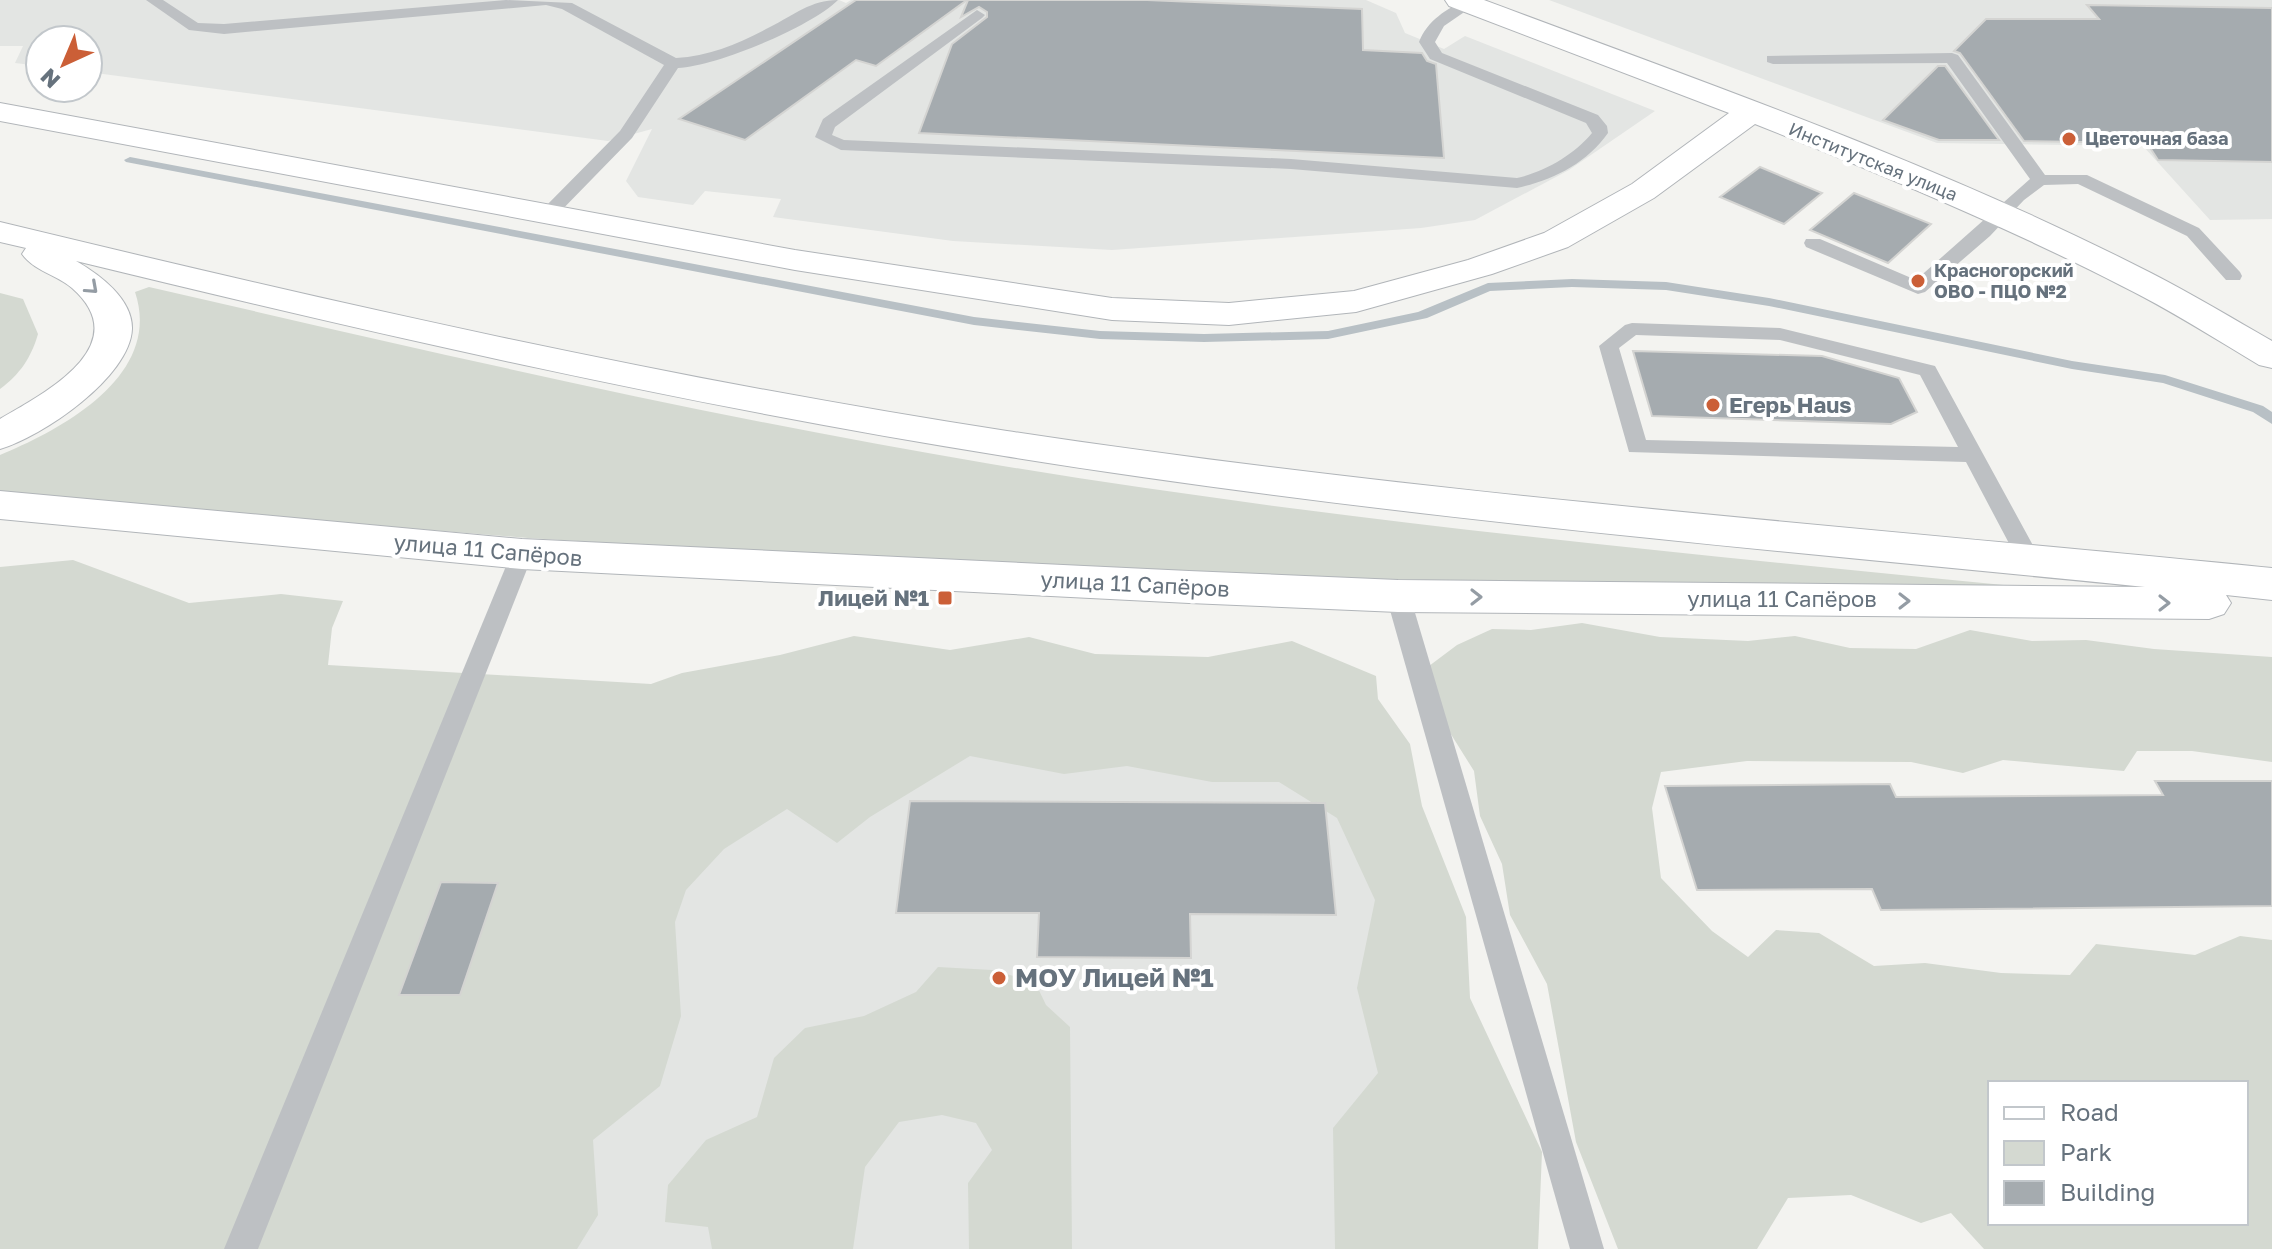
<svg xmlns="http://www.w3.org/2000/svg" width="2272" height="1249" font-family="'Golos Text',sans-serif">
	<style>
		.built { fill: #e3e5e3 }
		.green { fill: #d4d9d1; fill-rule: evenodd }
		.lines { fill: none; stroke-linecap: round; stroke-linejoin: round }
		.stream { fill: #b8c0c5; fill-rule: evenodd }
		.building { fill: #a5abaf; stroke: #d4d4d2; stroke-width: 2 }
		.secondary-casing { stroke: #b1b5b9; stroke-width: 2 }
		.lane { fill: #bdc0c3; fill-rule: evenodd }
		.secondary { fill: #fff; fill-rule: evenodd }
		.oneway { stroke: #949ca4 }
		.poi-dot { fill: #cb5f37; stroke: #fff; stroke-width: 3 }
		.labels { text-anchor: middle; stroke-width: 8; stroke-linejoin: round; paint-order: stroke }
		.far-poi-label { font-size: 18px; font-weight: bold; fill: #66727d; stroke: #fff; text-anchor: start }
		.far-street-label { font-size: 18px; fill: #66727d; stroke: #fff }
		.poi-label { font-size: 22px; font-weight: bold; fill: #66727d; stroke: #fff; text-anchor: start }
		.street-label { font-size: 22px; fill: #66727d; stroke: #fff }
		.near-poi-label { font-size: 26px; font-weight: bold; fill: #66727d; stroke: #fff; text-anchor: start }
	</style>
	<rect width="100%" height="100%" fill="#f3f3f0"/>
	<g class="built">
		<path d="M0,0H839L846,3L851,0H1366L1396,13L1405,33L1444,49L1465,36L1655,111L1569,170L1475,220L1421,228L1112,250L953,241L773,217L781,199L705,191L693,205L638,197L626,181L652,129L608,141L88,72V40H40V66L15,63L23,46H0Z"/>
		<path d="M1549,0H2272V219L2210,220L2143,146L1937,143Z"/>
		<path d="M670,686L1358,707L1464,1249H511Z"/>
	</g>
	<g class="green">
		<path d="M149,287C428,351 708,417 991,464C1333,521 1679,553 2024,587L1597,590L912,561L528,538L0,495V455C63,429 163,375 135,292Z"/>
		<path d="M0,293L23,299L38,334C31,358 20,374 0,389Z"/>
		<path d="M73,560L189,603L281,594L343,601L332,628L328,665L651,684L682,673L780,655L854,636L950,650L1029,637L1095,654L1208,657L1292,641L1376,676L1378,699L1410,744L1422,806L1466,917L1470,998L1542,1152L1538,1249H1335L1333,1128L1378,1073L1357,988L1375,900L1337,818L1279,782H1212L1127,766L1064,774L970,756L870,817L837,843L787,809L724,849L686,890L675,922L681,1016L660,1086L593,1140L598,1215L577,1249H0V567Z"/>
		<path d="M1582,623L1660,637L1748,641L1795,636L1850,648L1916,649L1970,630L2032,641L2086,640L2154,649L2272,657V762L2192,751H2137L2124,771L2003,760L1963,773L1911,762L1747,761L1661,772L1652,808L1661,878L1712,931L1748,957L1776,930L1819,933L1874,966L1925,963L2001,973L2070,975L2096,944L2195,955L2240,936L2272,940V1249H1984L1951,1213L1921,1223L1851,1195L1788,1198L1757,1249H1618L1576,1142L1547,984L1510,915L1502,864L1480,816L1474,771L1442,720L1429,666L1457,645L1492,629L1531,630ZM1990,1083H2246V1223H1990Z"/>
		<path d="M938,967L992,970L1035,982L1046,1005L1070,1027L1072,1249H969L968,1183L992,1150L976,1123L942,1115L899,1122L865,1167L853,1249H712L708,1227L665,1222L668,1185L706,1140L757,1117L774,1058L805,1028L864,1016L916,992Z"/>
	</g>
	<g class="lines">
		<path class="stream" d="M130,157L974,317L1100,331L1204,334L1328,331L1418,312L1488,283L1572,279L1666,282L1769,298L2072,361L2165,375L2263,406L2272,412V424L2253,412L2163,383L2072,369L1769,306L1666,290L1572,287L1490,291L1427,318L1328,339L1204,342L1100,339L974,325L126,162L124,160Z"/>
	</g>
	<g class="building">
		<path d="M856,0H967L876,66L856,60L745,140L679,119Z"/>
		<path d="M968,0H1147L1362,9L1363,50L1422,53L1427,61L1436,64L1444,158L919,133L952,44L987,17V12L979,7L961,17Z"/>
		<path d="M2087,5L2272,8V162L2158,160L2147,143L2024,141L1960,53L1954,51L1986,19H2099Z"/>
		<path d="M1938,66H1945L1999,140H1939L1883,120Z"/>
		<path d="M1760,167L1822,193L1784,224L1720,197Z"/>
		<path d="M1854,193L1931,224L1888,263L1810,230Z"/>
		<path d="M1633,351L1822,356L1899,378L1917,412L1891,424L1652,416Z"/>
		<path d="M2155,781H2272V906L1881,910L1872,889L1697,890L1665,786L1890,784L1896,797L2163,795Z"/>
		<path d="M910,801L1325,803L1336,915L1190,914L1191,958L1037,957L1039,913H896Z"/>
		<path d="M441,882L498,883L460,995H399Z"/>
	</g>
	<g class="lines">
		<g class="secondary-casing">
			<g id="secondary">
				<path d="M1445,0H1484C1708,84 1937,163 2151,273C2192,294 2232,318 2272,341V368L2259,365C2214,338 2169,309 2122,286C2003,225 1879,173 1755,124L1654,198L1568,247L1492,274L1356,312L1229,325L1112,320L795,270L0,121V103L795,250L1112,298L1229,303L1354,291L1468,260L1544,233L1632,184L1729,113L1449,6Z"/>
				<path d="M0,222C334,303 668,379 1007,431C1427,495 1850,526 2272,568V600L2226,595L2231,603L2224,614L2209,619L1398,612L1189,603L522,569L0,519V491L522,539L1189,571L1398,580L2145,587C1764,549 1382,517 1004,456C691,406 383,336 76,261C99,274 133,299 132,329C130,377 42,437 0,449V419C45,393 137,345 72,288C57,275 34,271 22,254L26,248L0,242Z"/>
			</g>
		</g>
		<g class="lane">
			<path d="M146,0H163L198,23L224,24L506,0L572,3L676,58C710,56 740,43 770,27C794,15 811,0 838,0C811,27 717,66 678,68L632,138L554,218L548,219L539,214L542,210L620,131L664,65L562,9L546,5L224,34L189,30Z"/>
			<path d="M1467,0L1476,4L1444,26L1435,42L1442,53L1598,115L1607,126L1608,133C1586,164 1553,180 1517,188L1291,169L841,150L815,137L823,119L977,10L985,15L982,18L835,127L832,135L844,140L1291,159L1517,178C1544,172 1574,155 1592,133L1586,123L1430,59L1419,42C1427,21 1447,8 1467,0Z"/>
			<path d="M1952,53L1958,55L2045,175H2087L2199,228L2240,272L2242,276L2240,280H2226L2187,236L2078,184L2044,185L2024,200L1990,236L1925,292L1918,294L1806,247L1804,243L1806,239H1820L1916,280L2030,179L1947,63L1773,64L1767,62V56Z"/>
			<path d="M1632,323L1780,328L1935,366L2041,560L2037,566L2029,568L2021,566L1966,462L1629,452L1599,346L1625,325ZM1636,335L1780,340L1920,375L1958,447L1646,440L1619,348Z"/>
			<path d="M522,546L530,548L533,554L258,1249H224L511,554L514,548Z"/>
			<path d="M1398,587L1406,590L1410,596L1604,1249H1570L1386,596L1390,590Z"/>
		</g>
		<use href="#secondary" class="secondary"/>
	</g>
	<defs><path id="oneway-chevron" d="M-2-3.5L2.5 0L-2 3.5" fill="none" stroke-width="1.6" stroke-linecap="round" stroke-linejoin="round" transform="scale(2)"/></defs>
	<g class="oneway">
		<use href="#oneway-chevron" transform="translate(92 288) rotate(42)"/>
		<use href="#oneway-chevron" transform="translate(1476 597)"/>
		<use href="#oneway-chevron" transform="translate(1904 601)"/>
		<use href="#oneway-chevron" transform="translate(2164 603)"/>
	</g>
	<g class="poi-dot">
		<circle cx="2069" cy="139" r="8"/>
		<circle cx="1918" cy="281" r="8"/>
		<circle cx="1713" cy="405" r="8"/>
		<rect x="937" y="590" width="16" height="16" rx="4"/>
		<circle cx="999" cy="978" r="8"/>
	</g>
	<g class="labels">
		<g class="far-poi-label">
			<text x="2085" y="145">Цветочная база</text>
			<text x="1934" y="277">Красногорский<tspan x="1934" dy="21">ОВО - ПЦО №2</tspan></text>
		</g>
		<g class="far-street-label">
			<text transform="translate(1873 162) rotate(22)" y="6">Институтская улица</text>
		</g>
		<g class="poi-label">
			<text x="1729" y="413">Егерь Haus</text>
			<text x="929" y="606" text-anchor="end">Лицей №1</text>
		</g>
		<g class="street-label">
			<text transform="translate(488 550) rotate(5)" y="8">улица 11 Сапёров</text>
			<text transform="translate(1135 584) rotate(3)" y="8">улица 11 Сапёров</text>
			<text x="1782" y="607">улица 11 Сапёров</text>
		</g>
		<g class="near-poi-label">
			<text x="1015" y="987">МОУ Лицей №1</text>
		</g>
	</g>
	<rect x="1988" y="1081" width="260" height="144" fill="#ffffff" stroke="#c2c7cb" stroke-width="2"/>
	<rect x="2004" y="1107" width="40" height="12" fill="#ffffff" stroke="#c2c7cb" stroke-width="2"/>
	<text x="2060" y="1121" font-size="24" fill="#66727d">Road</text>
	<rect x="2004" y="1141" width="40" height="24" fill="#d4d9d1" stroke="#c2c7cb" stroke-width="2"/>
	<text x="2060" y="1161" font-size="24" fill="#66727d">Park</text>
	<rect x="2004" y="1181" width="40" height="24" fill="#a5abaf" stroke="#c2c7cb" stroke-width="2"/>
	<text x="2060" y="1201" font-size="24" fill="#66727d">Building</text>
	<g transform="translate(64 64) rotate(224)"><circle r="38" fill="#ffffff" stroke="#c2c7cb" stroke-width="2"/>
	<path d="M0-6L14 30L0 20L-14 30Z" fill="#cb5f37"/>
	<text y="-12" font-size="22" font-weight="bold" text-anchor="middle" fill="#66727d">N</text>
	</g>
</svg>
